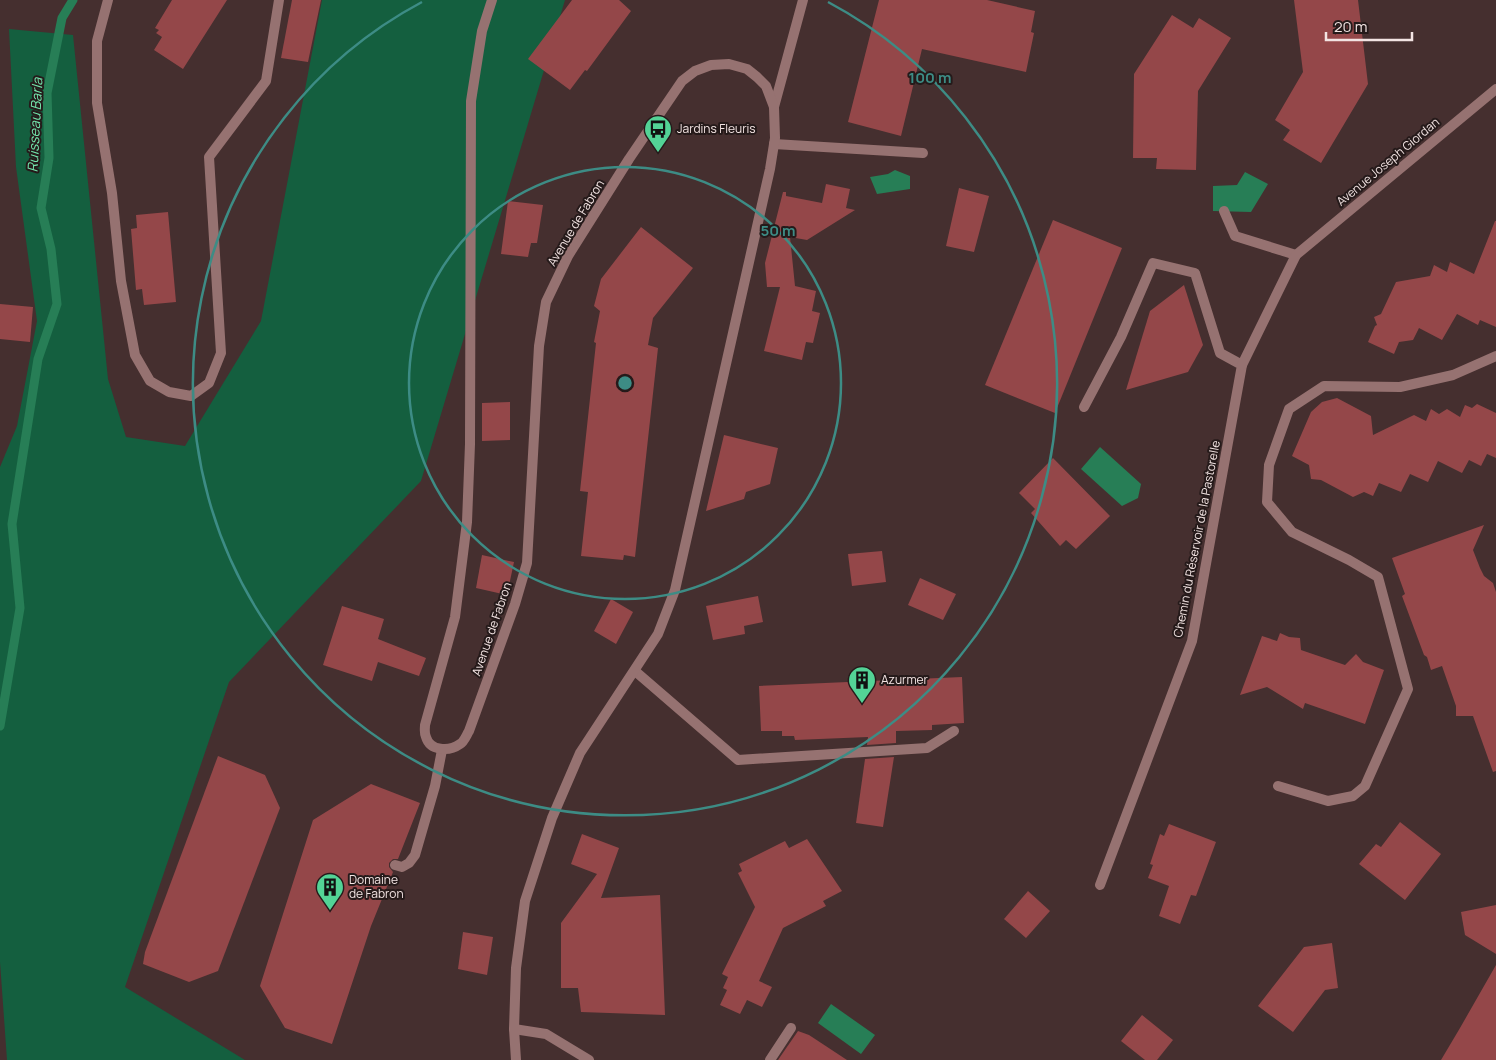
<svg xmlns="http://www.w3.org/2000/svg" width="1496" height="1060" font-family="Manrope,sans-serif">
	<style>
		.green { fill: #145f3f }
		.water { fill: #277e56 }
		.lines { fill: none; stroke-linecap: round; stroke-linejoin: round }
		.stream { stroke: #277e56; stroke-width: 9 }
		.building { fill: #944749 }
		.service { stroke: #967271; stroke-width: 10 }
		.minor { stroke: #967271; stroke-width: 10 }
		.tertiary { stroke: #967271; stroke-width: 10 }
		.ring { fill: none; stroke: #3d8c85; stroke-width: 2.5 }
		.labels { text-anchor: middle; stroke-width: 4; stroke-linejoin: round; paint-order: stroke }
		.poi-label { font-size: 12px; fill: #f3e4e3; stroke: #251a1a; text-anchor: start }
		.street-label { font-size: 12px; fill: #f3e4e3; stroke: #251a1a }
		.water-label { font-size: 14px; font-style: italic; fill: #74e6ad; stroke: #251a1a }
		.centre { fill: #3d8c85; stroke: #251a1a; stroke-width: 2.5 }
		.ring-label { font-size: 15px; text-anchor: middle; font-weight: bold; fill: #3d8c85; stroke: #251a1a; stroke-width: 4; stroke-linejoin: round; paint-order: stroke }
	</style>
	<rect width="100%" height="100%" fill="#452f2f"/>
	<path class="green" d="M322,0H565L421,481L229,682L125,987L245,1060H7L0,962V467L17,426L37,321L16,167L9,29L73,35L108,379L126,437L185,446L261,321Z"/>
	<g class="water">
		<path d="M895,170L910,176V189L877,194L870,177L888,174Z"/>
		<path d="M1245,172L1268,184L1251,212L1213,211V186L1237,185Z"/>
		<path d="M1100,447L1141,484L1138,498L1122,506L1081,469Z"/>
		<path d="M831,1004L875,1035L861,1054L818,1023Z"/>
	</g>
	<g class="lines">
		<path class="stream" d="M0,726L20,608L12,524L38,359L57,304L51,249L41,208L49,158L47,93L62,18L73,0"/>
	</g>
	<g class="building">
		<path d="M172,0H227L183,69L154,50L162,37L156,33L159,30L155,28Z"/>
		<path d="M292,0H321L308,62L281,58Z"/>
		<path d="M572,0H619L631,11L587,71L585,70L570,90L528,59Z"/>
		<path d="M879,0H987L1035,11L1031,32L1034,33L1026,72L922,49L901,136L848,122Z"/>
		<path d="M1294,0H1358L1368,84L1321,163L1283,140L1290,130L1275,120L1303,72Z"/>
		<path d="M1172,15L1193,28L1199,18L1231,38L1198,91L1196,170L1156,169L1157,158H1133L1134,74Z"/>
		<path d="M826,184L850,189L846,208L855,210L807,240L790,237L795,286L816,291L812,311L820,313L813,343L806,342L802,360L764,351L780,287H767L765,263L783,192H786V196L822,203Z"/>
		<path d="M959,188L989,196L974,252L946,246Z"/>
		<path d="M508,201L543,205L537,243H531L528,257L501,254Z"/>
		<path d="M168,212L176,302L144,305L142,289L136,290L131,229L137,228L136,215Z"/>
		<path d="M1053,220L1122,248L1055,413L985,385Z"/>
		<path d="M1495,221H1496V327L1480,320L1478,325L1457,314L1442,340L1419,328L1413,340L1399,342L1394,354L1368,342L1375,326L1377,325L1374,317L1381,314L1396,282L1430,276L1434,265L1447,272L1450,262L1474,274Z"/>
		<path d="M641,227L693,268L653,318L648,345L658,348L635,557L624,555L623,560L581,556L588,492L580,491L596,343L594,342L600,311L594,306L601,279Z"/>
		<path d="M1184,285L1203,345L1188,372L1126,390L1150,311Z"/>
		<path d="M0,304L33,307L30,342L0,339Z"/>
		<path d="M1337,398L1371,416L1373,435L1414,415L1426,421L1431,409L1439,414L1447,409L1460,417L1465,405L1472,408L1477,404L1496,413V458L1487,454L1481,466L1469,460L1462,473L1438,461L1428,482L1410,474L1401,492L1379,483L1373,496L1364,492L1353,497L1321,480L1311,479L1309,465L1292,456L1311,412L1322,402Z"/>
		<path d="M510,402V440L482,441V403Z"/>
		<path d="M724,435L778,448L770,484L746,492L744,499L706,511Z"/>
		<path d="M1053,458L1110,516L1076,549L1066,540L1060,546L1031,513L1035,509L1019,493Z"/>
		<path d="M1484,525L1473,550L1480,568L1484,576L1493,583L1496,592V771L1493,772L1473,716H1456V706L1442,666L1431,670L1427,657L1424,655L1402,596L1405,594L1392,558Z"/>
		<path d="M882,551L886,582L852,586L848,554Z"/>
		<path d="M482,555L514,562L507,595L476,588Z"/>
		<path d="M920,578L956,594L943,620L908,605Z"/>
		<path d="M758,596L763,622L744,626L745,634L713,640L706,606Z"/>
		<path d="M611,599L633,612L616,644L594,631Z"/>
		<path d="M342,606L384,619L378,639L426,658L419,676L378,662L372,681L323,665Z"/>
		<path d="M1280,633L1289,637L1300,638L1301,650L1345,665L1356,654L1363,662L1384,670L1365,724L1305,703L1303,709L1267,687L1240,695L1262,636L1277,641Z"/>
		<path d="M962,677L964,723L932,725V730L896,731V743L867,745L868,737L795,740L794,736H782V731H761L759,686Z"/>
		<path d="M218,756L265,775L280,808L218,971L189,982L143,964L145,952Z"/>
		<path d="M894,757L883,827L856,823L865,759Z"/>
		<path d="M371,784L420,803L398,859H393L389,863V867L393,872L371,926L332,1044L285,1028L260,986L313,820Z"/>
		<path d="M1400,822L1441,854L1405,900L1359,864L1376,844L1381,847Z"/>
		<path d="M1169,824L1216,842L1196,896L1191,895L1180,924L1159,916L1169,886L1148,878L1153,865L1150,864L1160,834L1164,836Z"/>
		<path d="M582,834L619,848L601,898L660,895L665,1015L581,1012L578,988H561V923L597,874L571,864Z"/>
		<path d="M807,839L842,891L823,901L826,906L783,928L759,981L772,987L762,1007L747,1000L740,1014L720,1005L727,990L723,988L728,977L722,974L755,907L738,873L742,871L739,864L785,841L789,848Z"/>
		<path d="M1028,891L1050,911L1026,938L1004,919Z"/>
		<path d="M1496,905V954L1465,935L1461,912Z"/>
		<path d="M463,932L493,937L487,975L458,969Z"/>
		<path d="M1332,943L1338,988L1325,990L1293,1032L1258,1006L1304,947Z"/>
		<path d="M1496,965V1060H1441L1460,1028Z"/>
		<path d="M1142,1015L1173,1040L1157,1060H1145L1121,1041Z"/>
		<path d="M798,1031L809,1035L847,1060H778Z"/>
	</g>
	<g class="lines">
		<g class="service">
			<path d="M108,0L97,41V103L112,193L121,281L135,355L150,381L169,392L191,396L209,383L221,353L209,157L266,81L279,0"/>
			<path d="M774,144L923,153"/>
			<path d="M1224,211L1235,236L1296,255"/>
			<path d="M1084,407L1121,337L1153,263L1195,273L1220,353L1242,365L1192,641L1100,885"/>
			<path d="M635,671L738,760L927,748L954,731"/>
			<path d="M1278,786L1328,801L1353,796L1365,786L1408,689L1378,577L1349,560L1292,532L1267,502L1269,465L1289,409L1324,386L1400,387L1453,375L1496,356"/>
			<path d="M395,865L402,867L409,863L415,855L435,786L442,750"/>
			<path d="M514,1029L546,1034L589,1060"/>
			<path d="M770,1060L791,1028"/>
		</g>
		<g class="minor">
			<path d="M774,107L803,0"/>
			<path d="M1242,365L1296,255L1496,89"/>
		</g>
		<path class="tertiary" d="M492,0L482,31L471,101L470,444L467,522L455,617L425,725C425,728 424,733 426,737C430,751 449,752 460,744C464,742 466,736 469,731L515,604L527,563L539,346L546,302L568,256L629,159L682,81L695,71L711,65L729,64L747,69L757,77L766,86L774,107L775,138L770,169L675,590L658,634L580,753L552,818L525,901L516,968L514,1029L516,1060"/>
	</g>
	<g class="ring">
		<circle cx="625" cy="383" r="216"/>
		<path d="M828 2A432 432 0 1 1 422 2"/>
	</g>
	<defs>
		<g id="bus-pin" transform="scale(1.4375)"><path d="M0 17L-7.5 6A9.5 9.5 0 1 1 7.5 6Z" fill="#53d396" stroke="#251a1a"/><path d="M-5-6H5V4H4V6H2V4H-2V6H-4V4H-5ZM-3.5-4V0h7V-4ZM-3.5 1.2v1.5H-2V1.2ZM2 1.2v1.5H3.5V1.2Z" fill="#111"/></g>
		<g id="building-pin" transform="scale(1.4375)"><path d="M0 17L-7.5 6A9.5 9.5 0 1 1 7.5 6Z" fill="#53d396" stroke="#251a1a"/><path d="M-4-6H4V6H1V3H-1V6H-4ZM-2.5-4.3h1.7v1.8h-1.7ZM.8-4.3h1.7v1.8H.8ZM-2.5-1h1.7V.8h-1.7ZM.8-1h1.7V.8H.8Z" fill="#111"/></g>
	</defs>
	<g fill-rule="evenodd">
		<use href="#bus-pin" x="658" y="129"/>
		<use href="#building-pin" x="862" y="680"/>
		<use href="#building-pin" x="330" y="887"/>
	</g>
	<g class="labels">
		<g class="poi-label">
			<text x="677" y="133">Jardins Fleuris</text>
			<text x="881" y="684">Azurmer</text>
			<text x="349" y="884">Domaine<tspan x="349" dy="14">de Fabron</tspan></text>
		</g>
		<g class="street-label">
			<text transform="translate(1388 162) rotate(-40)" y="4">Avenue Joseph Giordan</text>
			<text transform="translate(576 223) rotate(-59)" y="4">Avenue de Fabron</text>
			<text transform="translate(1197 539) rotate(-79)" y="4">Chemin du Réservoir de la Pastorelle</text>
			<text transform="translate(492 629) rotate(-71)" y="4">Avenue de Fabron</text>
		</g>
		<g class="water-label">
			<text transform="translate(35 125) rotate(-87)" y="5">Ruisseau Barla</text>
		</g>
	</g>
	<circle cx="625" cy="383" r="8" class="centre"/>
	<g class="ring-label">
		<text x="930" y="83">100 m</text>
		<text x="778" y="236">50 m</text>
	</g>
	<path d="M1326 32v8h86v-8" fill="none" stroke="#f3e4e3" stroke-width="2.5"/>
	<text x="1334" y="32" font-size="15" fill="#f3e4e3" stroke="#251a1a" stroke-width="4" paint-order="stroke">20 m</text>
</svg>
